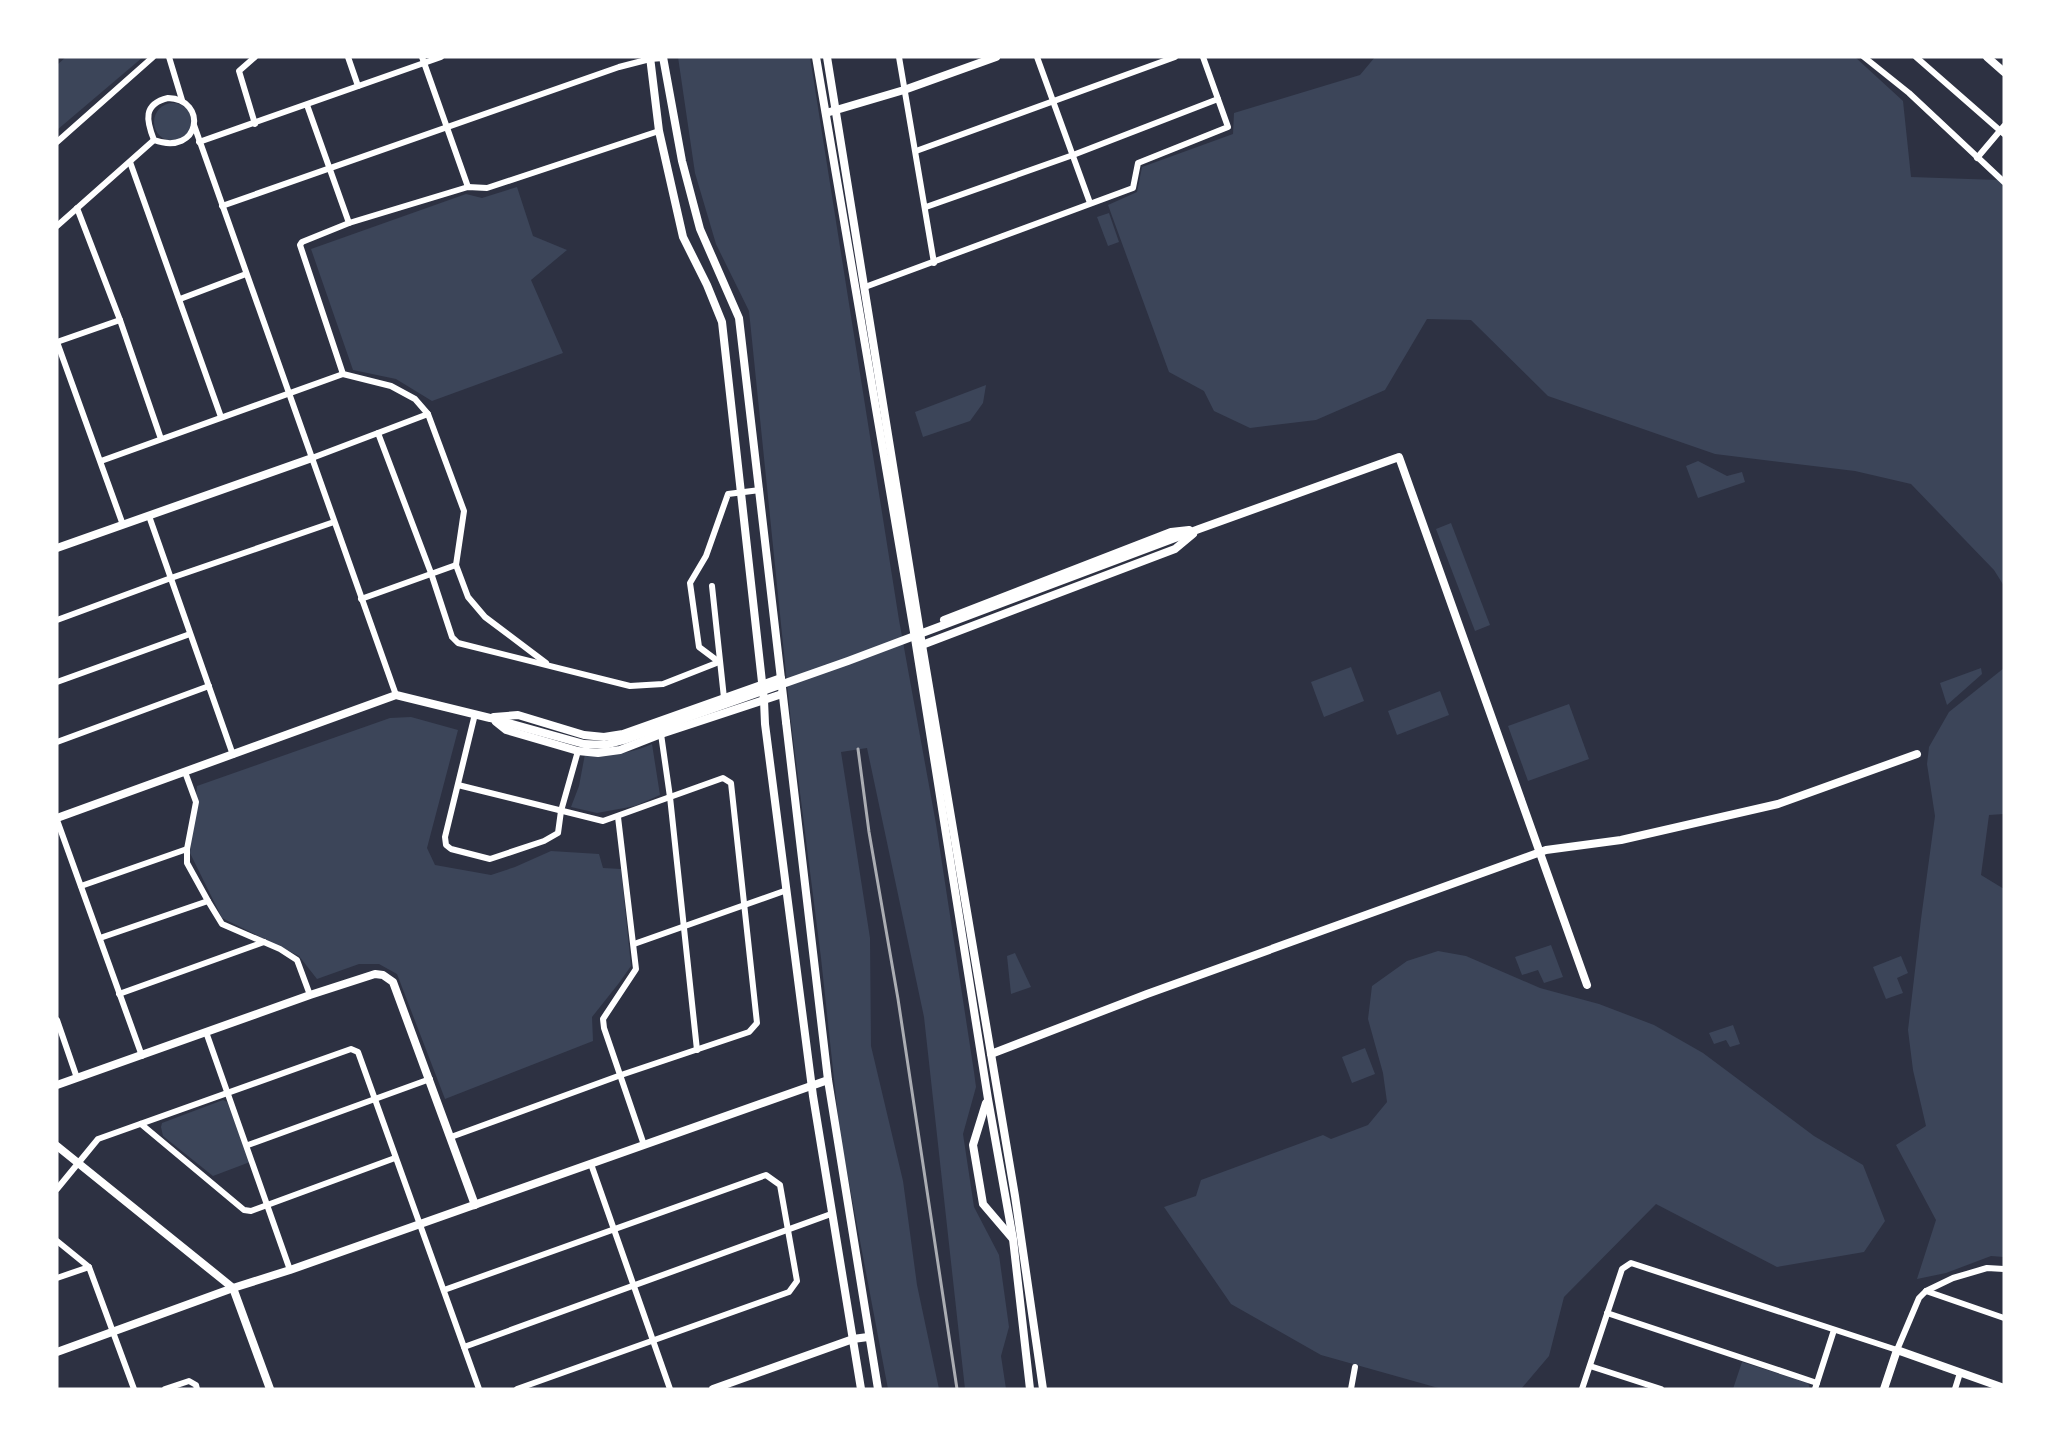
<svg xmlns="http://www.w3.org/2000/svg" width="2061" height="1446" font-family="Bitter,serif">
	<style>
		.green { fill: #3c4559 }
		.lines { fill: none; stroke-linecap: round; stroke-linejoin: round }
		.minor { stroke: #fff; stroke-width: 6 }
		.tertiary { stroke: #fff; stroke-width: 8 }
		.secondary { stroke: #fff; stroke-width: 8 }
		.rail { stroke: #abadb3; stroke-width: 3 }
	</style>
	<rect width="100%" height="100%" fill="#2d3142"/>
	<g class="green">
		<path d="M66,57H143L57,130V65Z"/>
		<path d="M678,57H810L899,620L936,824L974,1072L976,1087L963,1134L974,1207L999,1255L1009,1327L1001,1356L1006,1389H965L924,1017L867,748L841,752L870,938L871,1046L903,1181L917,1285L939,1389H888L840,1135L821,958L791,722L749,311L716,244L695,173Z"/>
		<path d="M1375,57H1855L1903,101L1911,177L1998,180L2004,186V586L1994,570L1911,484L1855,471L1715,454L1548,396L1471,320L1427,319L1385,390L1316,420L1250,428L1214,411L1204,391L1169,372L1108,205L1137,192L1142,167L1233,134L1234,113L1360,75Z"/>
		<circle cx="173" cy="122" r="19"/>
		<path d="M517,187L533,236L567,250L531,280L563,353L432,401L396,379L353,370L311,249L466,194L482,198Z"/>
		<path d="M1109,213L1119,242L1108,246L1097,217Z"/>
		<path d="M986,385L983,403L970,421L923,437L915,412Z"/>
		<path d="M1698,461L1727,476L1742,472L1745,482L1698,498L1686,466Z"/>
		<path d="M1451,523L1490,625L1475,631L1436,529Z"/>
		<path d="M1351,667L1364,701L1324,717L1311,682Z"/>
		<path d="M1981,668L1982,674L1947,705L1940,683Z"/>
		<path d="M2004,668V814L1989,815L1981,875L2004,889V1257L1991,1256L1946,1273L1917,1279L1936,1220L1896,1145L1926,1126L1913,1070L1908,1030L1921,919L1935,816L1927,764L1929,747L1949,712Z"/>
		<path d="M1440,691L1449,715L1397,735L1388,711Z"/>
		<path d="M1569,704L1589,759L1528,781L1508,726Z"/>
		<path d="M411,717L458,730L427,848L435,865L491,875L515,867L551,851L599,854L603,868L621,869L631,966L619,983L592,1017L593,1041L445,1099L397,974L379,964H359L317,979L299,956L222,918L190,853L197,786L390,718Z"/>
		<path d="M652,744L660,795L635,806L597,813L571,807L579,786L585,754C609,756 630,754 652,744Z"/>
		<path d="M1551,945L1563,977L1544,983L1538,970L1522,975L1515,957Z"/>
		<path d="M1438,951L1466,956L1540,988L1599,1004L1654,1025L1703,1053L1814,1136L1863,1165L1885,1221L1864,1252L1777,1267L1656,1204L1564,1297L1549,1356L1521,1389H1442L1321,1355L1231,1304L1164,1207L1196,1196L1201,1180L1323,1135L1331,1139L1368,1125L1387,1102L1383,1073L1368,1019L1372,986L1407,961Z"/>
		<path d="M1015,953L1031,987L1011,994L1007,956Z"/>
		<path d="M1901,956L1908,973L1897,978L1903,993L1886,999L1873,967Z"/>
		<path d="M1733,1025L1740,1044L1730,1047L1726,1040L1714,1044L1709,1033Z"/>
		<path d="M1365,1048L1375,1074L1352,1083L1342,1057Z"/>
		<path d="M223,1100L227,1102L250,1162L213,1176L163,1136L161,1127L162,1123Z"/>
		<path d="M1742,1362L1808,1383L1810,1389H1733Z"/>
	</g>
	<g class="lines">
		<g class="minor">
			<path d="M169,57L182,100"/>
			<path d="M255,57L239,71L255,124"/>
			<path d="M348,57L358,86"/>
			<path d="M422,57L468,187"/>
			<path d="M899,57L934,263"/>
			<path d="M1037,57L1090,203"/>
			<path d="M1864,57L1909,93L2004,182"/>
			<path d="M1916,57L2004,134"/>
			<path d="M168,98C208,99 201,157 154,140C146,120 143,104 168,98Z"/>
			<path d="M307,105L349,223"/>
			<path d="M194,125L396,695"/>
			<path d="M57,142L153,57"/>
			<path d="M199,142L441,57"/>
			<path d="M916,151L1175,57"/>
			<path d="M1977,158L2004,126"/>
			<path d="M130,162L221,417"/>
			<path d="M222,206L619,67L650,59L663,58"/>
			<path d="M926,207L1073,155L1218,99"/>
			<path d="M77,208L120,320L161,439"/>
			<path d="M57,226L154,140"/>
			<path d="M865,287L1133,188L1138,163L1228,127L1203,57"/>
			<path d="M180,299L246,274"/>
			<path d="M57,342L123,525"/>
			<path d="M57,342L120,320"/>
			<path d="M378,433L431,573L452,637L458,643L630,686L663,684L719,662"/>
			<path d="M312,458L428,414"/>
			<path d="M101,461L343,374"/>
			<path d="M149,516L233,755"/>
			<path d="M456,565L464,511L428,414L415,399L391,386L343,374L300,245L302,242L349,223L468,187L487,188L659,131"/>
			<path d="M456,565L468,597L485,617L546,663"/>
			<path d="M712,586L724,698"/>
			<path d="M361,599L456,565"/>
			<path d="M57,620L171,578L334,522"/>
			<path d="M719,662L699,647L690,583L706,556L728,494L760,490"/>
			<path d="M57,682L190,634"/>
			<path d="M475,714L445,837L446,845L451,849L490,859L544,841L558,833L561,811L578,751"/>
			<path d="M661,734L670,797L697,1050"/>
			<path d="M57,742L209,686"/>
			<path d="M185,772L196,802L187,849V863L208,901L222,924L280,949L297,960L310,995"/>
			<path d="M618,817L636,969L603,1019L604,1028L644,1145"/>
			<path d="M57,820L142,1056"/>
			<path d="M81,886L187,849"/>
			<path d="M100,938L208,901"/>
			<path d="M634,944L787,890"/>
			<path d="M119,994L264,942"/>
			<path d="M57,1020L77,1078"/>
			<path d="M206,1032L290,1270"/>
			<path d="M141,1124L244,1210L251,1211L395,1158"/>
			<path d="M451,1137L621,1075L749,1032L757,1023L731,783L723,778L603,821L458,785"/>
			<path d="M248,1145L430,1079"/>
			<path d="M591,1164L670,1389"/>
			<path d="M57,1189L98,1139L351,1049L358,1052L479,1389"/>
			<path d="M57,1241L89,1267L134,1389"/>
			<path d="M57,1278L89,1267"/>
			<path d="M444,1290L766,1175L780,1185L797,1281L789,1292L517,1389"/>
			<path d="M1926,1291L2004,1318"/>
			<path d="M1607,1313L1817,1383"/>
			<path d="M464,1347L831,1214"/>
			<path d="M1590,1366L1661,1389"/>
			<path d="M165,1389L189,1381L196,1385L197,1389"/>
			<path d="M1351,1389L1355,1367"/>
			<path d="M1582,1389L1622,1269L1631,1263L1897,1350L1919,1298L1926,1291L1953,1278L1987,1268L2004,1269"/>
			<path d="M1815,1389L1834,1330"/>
			<path d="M1955,1389L1960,1373"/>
		</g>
		<g class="tertiary">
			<path d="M826,113L904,90L996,57"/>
			<path d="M57,548L312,458"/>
			<path d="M944,620L1171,532L1189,530"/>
			<path d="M922,645L1175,549L1193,534"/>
			<path d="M764,700L765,724L813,1096L861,1389"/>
			<path d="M494,717L518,715L584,735L604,737L623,734L781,678"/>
			<path d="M496,722L506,730L578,751L598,753L620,750L661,734L782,694"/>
			<path d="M786,722L828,1080L878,1389"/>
			<path d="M57,818L396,695L490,718L584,744L605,745L624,740L848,661L1199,529L1399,457L1587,985"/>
			<path d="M991,1054L1147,994L1546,850L1621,840L1778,804L1917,754"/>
			<path d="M57,1085L310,995L375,974L383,975L393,982L475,1205"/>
			<path d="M57,1146L233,1288L270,1389"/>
			<path d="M57,1352L233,1288L290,1270L828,1080"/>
			<path d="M713,1389L853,1339L868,1337"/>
			<path d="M1884,1389L1897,1350L2004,1388"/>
		</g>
		<g class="secondary">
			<path d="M650,57L659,131L683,237L707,285L722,322L764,700"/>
			<path d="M663,57L682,161L700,229L739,318L786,722"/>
			<path d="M816,57L914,632L988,1099L1013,1239L1030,1389"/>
			<path d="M827,57L922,645L1015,1196L1043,1389"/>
			<path d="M1987,57L2004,72"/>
			<path d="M986,1103L973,1145L983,1204L1012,1238"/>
		</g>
		<path class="rail" d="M858,749L869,832L898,999L957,1389"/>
	</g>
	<rect width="2061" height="1446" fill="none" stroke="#ffffff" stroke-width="117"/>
</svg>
